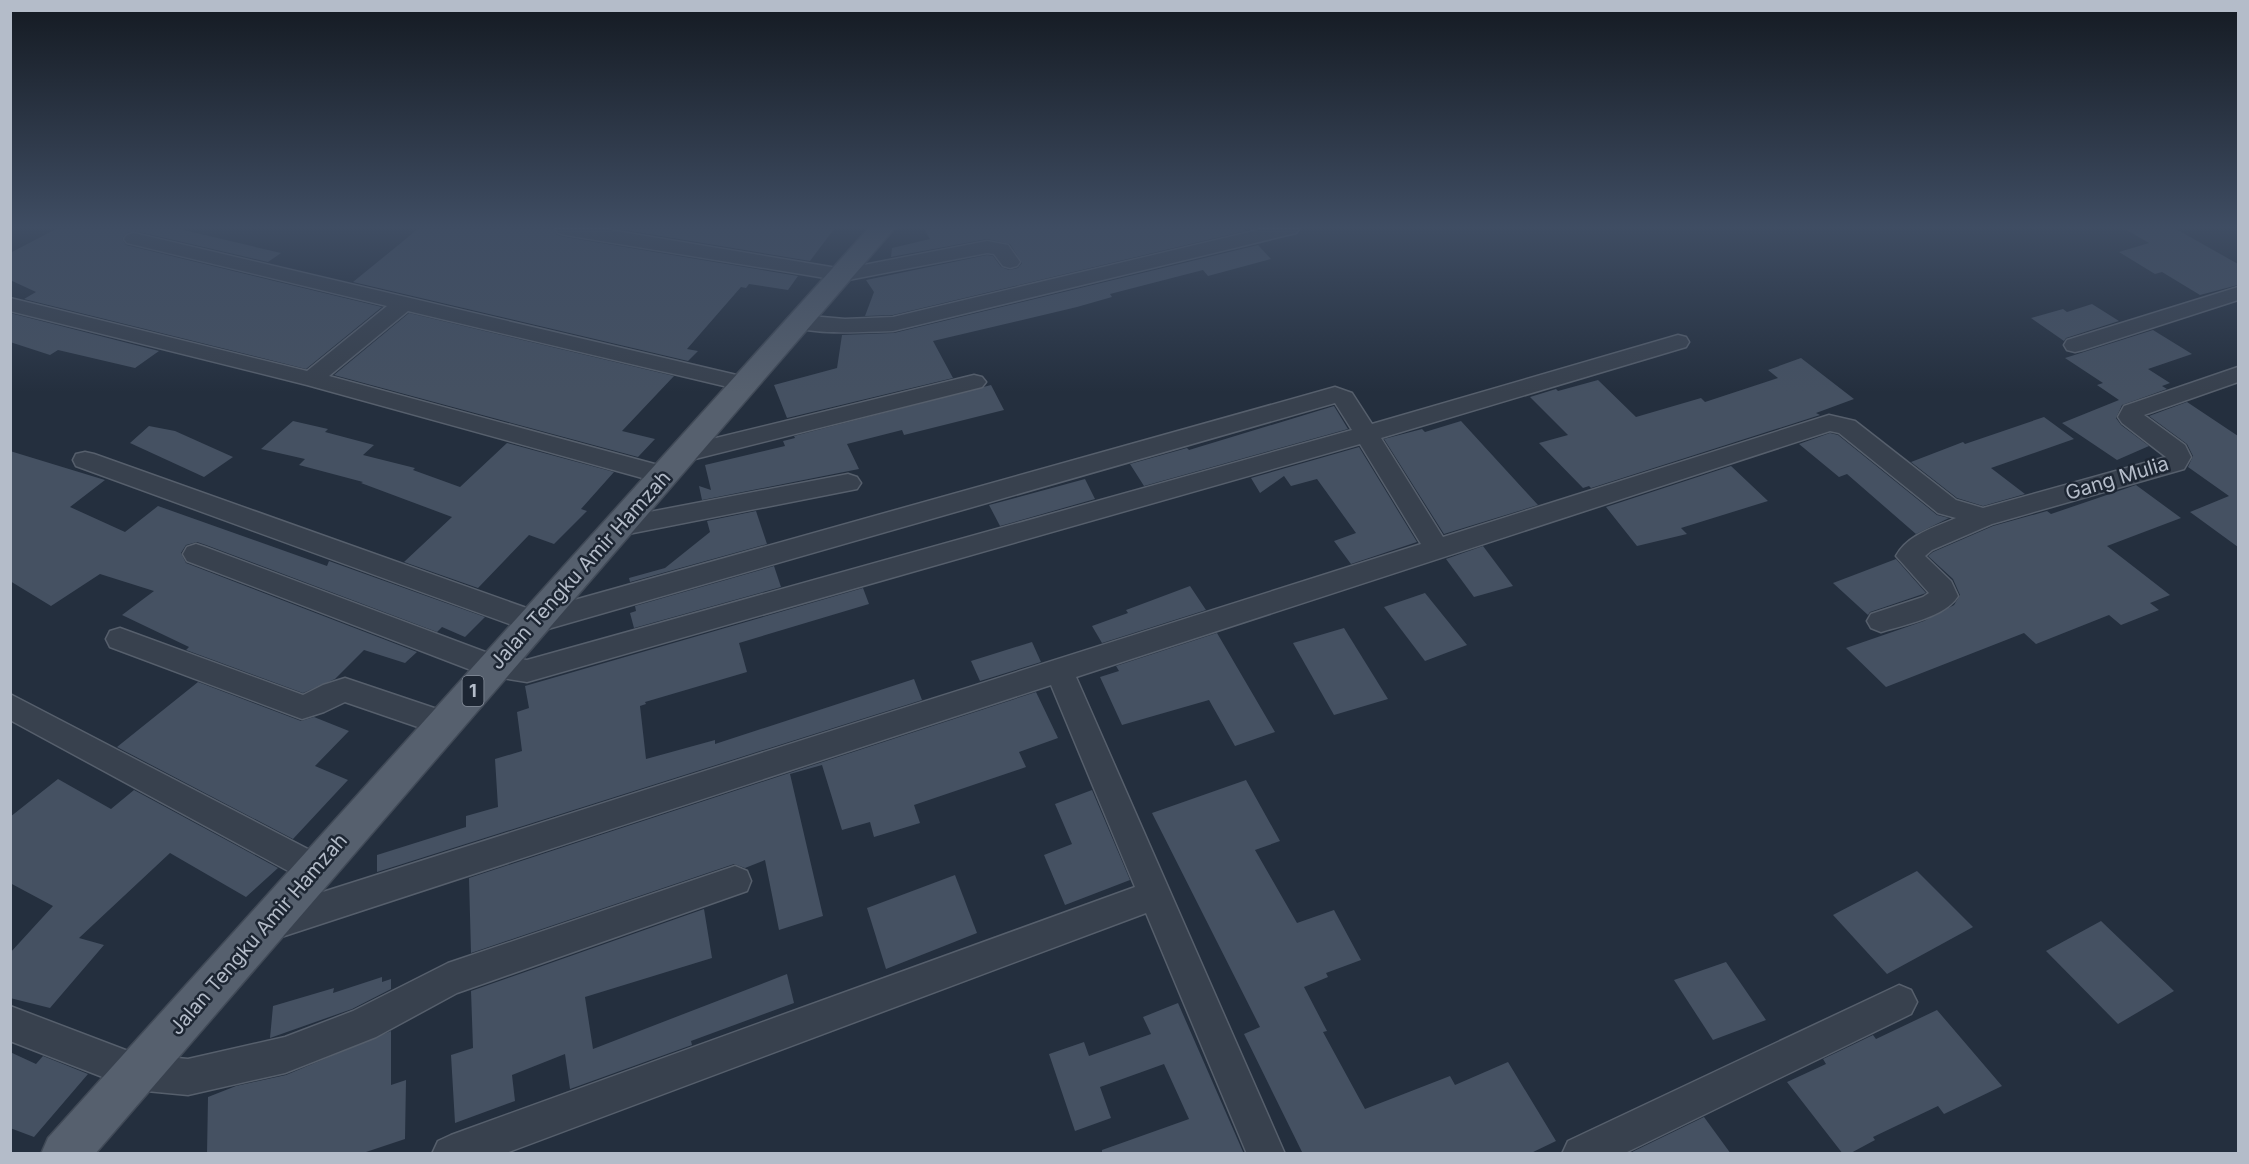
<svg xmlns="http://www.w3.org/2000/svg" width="2249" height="1164" font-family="Inter,sans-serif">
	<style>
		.building { fill: #455162 }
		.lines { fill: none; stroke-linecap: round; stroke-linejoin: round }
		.minor-casing { stroke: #565f6c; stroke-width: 3 }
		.primary-casing { stroke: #414a57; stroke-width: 3 }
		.minor { fill: #38414e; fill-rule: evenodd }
		.primary { fill: #56606e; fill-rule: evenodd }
		.labels { text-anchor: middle; stroke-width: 5; stroke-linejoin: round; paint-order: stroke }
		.shield { fill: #1d2633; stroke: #878f9c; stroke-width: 1.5 }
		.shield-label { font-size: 18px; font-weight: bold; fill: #b4bcc9 }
		.street-label { font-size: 20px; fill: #b4bcc9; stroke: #1d2633 }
	</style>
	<rect width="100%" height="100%" fill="#242f3e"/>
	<g class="building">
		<path d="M56,229H179L281,253L268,262L135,231L126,233L122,239L126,245L382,307L306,369L24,299L36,292L10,280V253Z"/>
		<path d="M418,229H553L557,235L565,237L798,276L788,290L749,284L746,288L741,287L687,349L698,351L688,361L353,282Z"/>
		<path d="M619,229H834L810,261Z"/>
		<path d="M924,229H1244L1245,231L893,315L865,316L874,292L866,280L987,255L993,256L1001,267L1009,270L1018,268L1022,263L1010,244L987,239L891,257L892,248L930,239Z"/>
		<path d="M2125,229H2176L2238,264V285L2200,295L2162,272L2155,274L2119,252L2149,243Z"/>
		<path d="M1258,245L1271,259L1208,276L1203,270L1110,294L1112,297L1077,307L933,341L953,378L787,418L774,385L837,368L842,335L894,333Z"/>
		<path d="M2092,304L2119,321L2066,338L2064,341L2031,318L2063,309L2067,312Z"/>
		<path d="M10,313L159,351L135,368L58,350L50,355L10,342Z"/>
		<path d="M409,313L674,376L622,431L655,439L638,457L334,375Z"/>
		<path d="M2153,330L2192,354L2148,369L2170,383L2162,386L2167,389L2122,405L2116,418L2121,425L2149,446L2117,460L2062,423L2119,400L2097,385L2103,383L2065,358Z"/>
		<path d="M1801,358L1854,399L1816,413L1820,415L1591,488L1589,486L1583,488L1539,443L1568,435L1530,397L1556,389L1558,391L1598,380L1636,417L1701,398L1705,402L1778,378L1768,370Z"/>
		<path d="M991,385L1004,410L904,435L902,430L847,444L859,469L702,500L699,486L711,490L705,465L785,446L783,441L795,438L794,436Z"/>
		<path d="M2187,402L2238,436V547L2190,512L2229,496L2188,467L2193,456L2187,444L2149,416Z"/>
		<path d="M1334,406L1348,429L1144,486L1130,464L1187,448L1189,450Z"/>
		<path d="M2044,417L2074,439L1991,468L2025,494L1983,506L1957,498L1911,462L1963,442L1965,444Z"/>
		<path d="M293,421L328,429L325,432L374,445L363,455L415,468L413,470L460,487L507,443L614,472L581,509L587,511L554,544L529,535L478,588L404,562L452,517L361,483L363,482L299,465L305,459L261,449Z"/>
		<path d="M1461,421L1538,505L1444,534L1384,439L1422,429L1425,432Z"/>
		<path d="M149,426L175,431L233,457L204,477L130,443Z"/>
		<path d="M1830,433L1838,435L1937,515L1949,518L1916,534L1847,474L1839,477L1799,444Z"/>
		<path d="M1359,447L1417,542L1351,564L1334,541L1356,533L1317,479L1291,486L1284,476L1260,493L1251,478Z"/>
		<path d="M10,451L105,480L70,507L125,532L158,506L327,566L329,561L485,617L465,637L442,627L437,632L206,545L197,542L186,545L181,553L186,563L417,652L405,663L364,650L335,679L303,693L186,650L189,647L122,615L154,591L100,574L51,606L10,581Z"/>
		<path d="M1731,466L1768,501L1681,528L1687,534L1637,546L1606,507Z"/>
		<path d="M1085,479L1095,499L1000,526L989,505Z"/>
		<path d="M2136,485L2181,518L2107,546L2170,595L2150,603L2159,610L2121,625L2109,615L2036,644L2024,633L1886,687L1846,648L1924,621L1954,605L1960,595L1953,579L1928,556L1933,552L1993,526L2047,511L2051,514Z"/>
		<path d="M756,511L767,544L630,582L629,578L665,568L710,532L707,521Z"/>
		<path d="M1483,546L1513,586L1474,597L1446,559Z"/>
		<path d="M1896,559L1926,593L1870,612L1868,615L1833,583Z"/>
		<path d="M774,566L781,587L634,628L630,613L636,611L635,606Z"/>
		<path d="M1190,586L1206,610L1102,643L1092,626L1128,613L1126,610Z"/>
		<path d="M863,588L869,604L739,643L747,672L645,702L646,704L640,706L646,759L715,740V744L914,679L922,700L377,872V855L466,827V816L498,807L495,759L522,751L517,712L529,708L525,686Z"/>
		<path d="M1425,593L1467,645L1425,661L1384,607Z"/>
		<path d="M1344,628L1388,699L1334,715L1293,643Z"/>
		<path d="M1217,633L1275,732L1235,746L1209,700L1122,725L1100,677L1119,671L1116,666Z"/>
		<path d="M1032,642L1041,662L980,681L971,661Z"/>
		<path d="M198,682L301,721L314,717L349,731L315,766L348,780L293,839L117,747Z"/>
		<path d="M1036,692L1058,738L1019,752L1026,767L914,805L920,823L874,837L870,822L842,830L822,765L790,774L823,916L779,930L765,860L745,868L734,864L471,953L469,878Z"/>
		<path d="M58,779L111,809L134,790L278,868L246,897L170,853L79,938L104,945L50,1008L10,998V953L53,906L10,883V817Z"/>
		<path d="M1246,780L1280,841L1255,850L1297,923L1334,910L1361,960L1326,973L1328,977L1304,987L1327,1031L1323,1032L1365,1109L1450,1076L1455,1085L1508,1062L1556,1141L1529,1154H1303L1244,1034L1260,1027L1152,813Z"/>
		<path d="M1092,790L1130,880L1065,905L1044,855L1072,844L1055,804Z"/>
		<path d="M1917,871L1973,927L1887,974L1833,915Z"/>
		<path d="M955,875L977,933L886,969L867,908Z"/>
		<path d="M704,909L712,958L585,997L593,1049L787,974L794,1003L691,1041L692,1045L570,1089L565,1054L512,1075L515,1101L455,1123L451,1055L473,1048L471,991Z"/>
		<path d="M2101,921L2174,991L2118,1024L2046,951Z"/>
		<path d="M1726,962L1766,1020L1713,1040L1674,980Z"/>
		<path d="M382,977V982L391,979V989L352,1009L270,1038L273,1006L334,988L333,993Z"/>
		<path d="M1178,1003L1244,1154H1102V1150L1189,1119L1164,1064L1100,1087L1111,1118L1075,1131L1049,1054L1084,1042L1089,1056L1151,1034L1143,1017Z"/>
		<path d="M1937,1010L2002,1086L1944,1114L1938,1106L1873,1137L1875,1140L1849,1154H1843L1787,1082L1826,1064L1823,1059L1846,1048L1873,1035L1876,1039Z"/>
		<path d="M391,1031V1085L406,1080L405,1139L360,1154H207L208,1097L236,1086L286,1075Z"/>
		<path d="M10,1052L36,1064L43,1056L88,1074L34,1137L10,1128Z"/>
		<path d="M1704,1117L1731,1154H1629L1634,1151Z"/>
	</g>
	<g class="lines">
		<g class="minor-casing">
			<g id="minor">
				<path d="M555,229H604L843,269L987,241L1008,245L1020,262L1017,266L1010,268L1003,266L994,254L987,253L843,281L565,235L558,233Z"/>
				<path d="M1262,229H1299L1296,233L893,331C859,332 824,335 791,327L788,322L791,317L799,315L845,319L893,317Z"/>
				<path d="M134,233L745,377L753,379L757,384L753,389L745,391L408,311L329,376L673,469L676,475L673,481L664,484L307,385L10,311V298L307,371L387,306L127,243L124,239L127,235Z"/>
				<path d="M2238,287V300L2083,350L2075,352L2067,350L2064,345L2067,340Z"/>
				<path d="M1678,335L1686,337L1689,342L1686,347L1381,438L1443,537L1829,415L1855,421L1956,500L1983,508L2166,457L2122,423L2118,417L2124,406L2238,367V382L2144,415L2185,445L2191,457L2184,469L1992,524L1932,550L1925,556L1951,581L1958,596C1946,617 1903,625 1881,632L1871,628L1867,621L1871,614L1923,597L1929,593L1896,556C1908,534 1934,528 1956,518L1938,513L1839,433L1830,431L1076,677L1285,1154H1247L1146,913L503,1154H432L438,1141L451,1135L1135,887L1051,685L266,942L254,937L249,926L254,915L266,910L1421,544L1360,444L527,682L484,675L187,561L183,554L187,547L196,544L205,547L496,656L527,660L1352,430L1335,403L534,633L76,466L73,460L76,454L85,452L94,454L535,611L1335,387L1352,393L1372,424Z"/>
				<path d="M974,375L982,377L986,382L982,387L683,462L674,460L671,454L674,448L683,446Z"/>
				<path d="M848,474L857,477L861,483L857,489L618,536L609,534L605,527L609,520L618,518Z"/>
				<path d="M120,628L303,695L323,685L345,678L455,715L459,724L455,733L444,736L345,702L324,712L302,719L110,647L106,639L110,631Z"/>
				<path d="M10,694L327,859L331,869L327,879L315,884L303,879L10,720Z"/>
				<path d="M735,866L747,871L751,881L747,891L457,993L376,1037L285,1073L188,1095L136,1090L10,1041V1006L136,1054L188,1059L285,1037L353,1011L448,963Z"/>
				<path d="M1899,985L1911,990L1917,1002L1911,1014L1623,1154H1562L1568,1141Z"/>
			</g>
		</g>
		<g class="primary-casing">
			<path id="primary" d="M868,229H894L95,1154H41L48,1138Z"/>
		</g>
		<use href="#minor" class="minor"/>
		<use href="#primary" class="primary"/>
	</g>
	<linearGradient id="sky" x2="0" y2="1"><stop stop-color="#141a22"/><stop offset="0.58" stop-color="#3f4d63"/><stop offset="1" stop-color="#3f4d63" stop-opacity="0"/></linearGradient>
	<rect width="2249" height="392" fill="url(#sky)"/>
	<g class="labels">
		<rect class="shield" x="462.5" y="676" width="21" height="30" rx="4.5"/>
		<g class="shield-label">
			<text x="473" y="697">1</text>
		</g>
		<g class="street-label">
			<text transform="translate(2117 478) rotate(-17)" y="7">Gang Mulia</text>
			<text transform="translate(580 570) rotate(-48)" y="7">Jalan Tengku Amir Hamzah</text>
			<text transform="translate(258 934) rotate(-49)" y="7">Jalan Tengku Amir Hamzah</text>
		</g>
	</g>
	<rect width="2249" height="1164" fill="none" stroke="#b4bcc9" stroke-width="24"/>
</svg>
